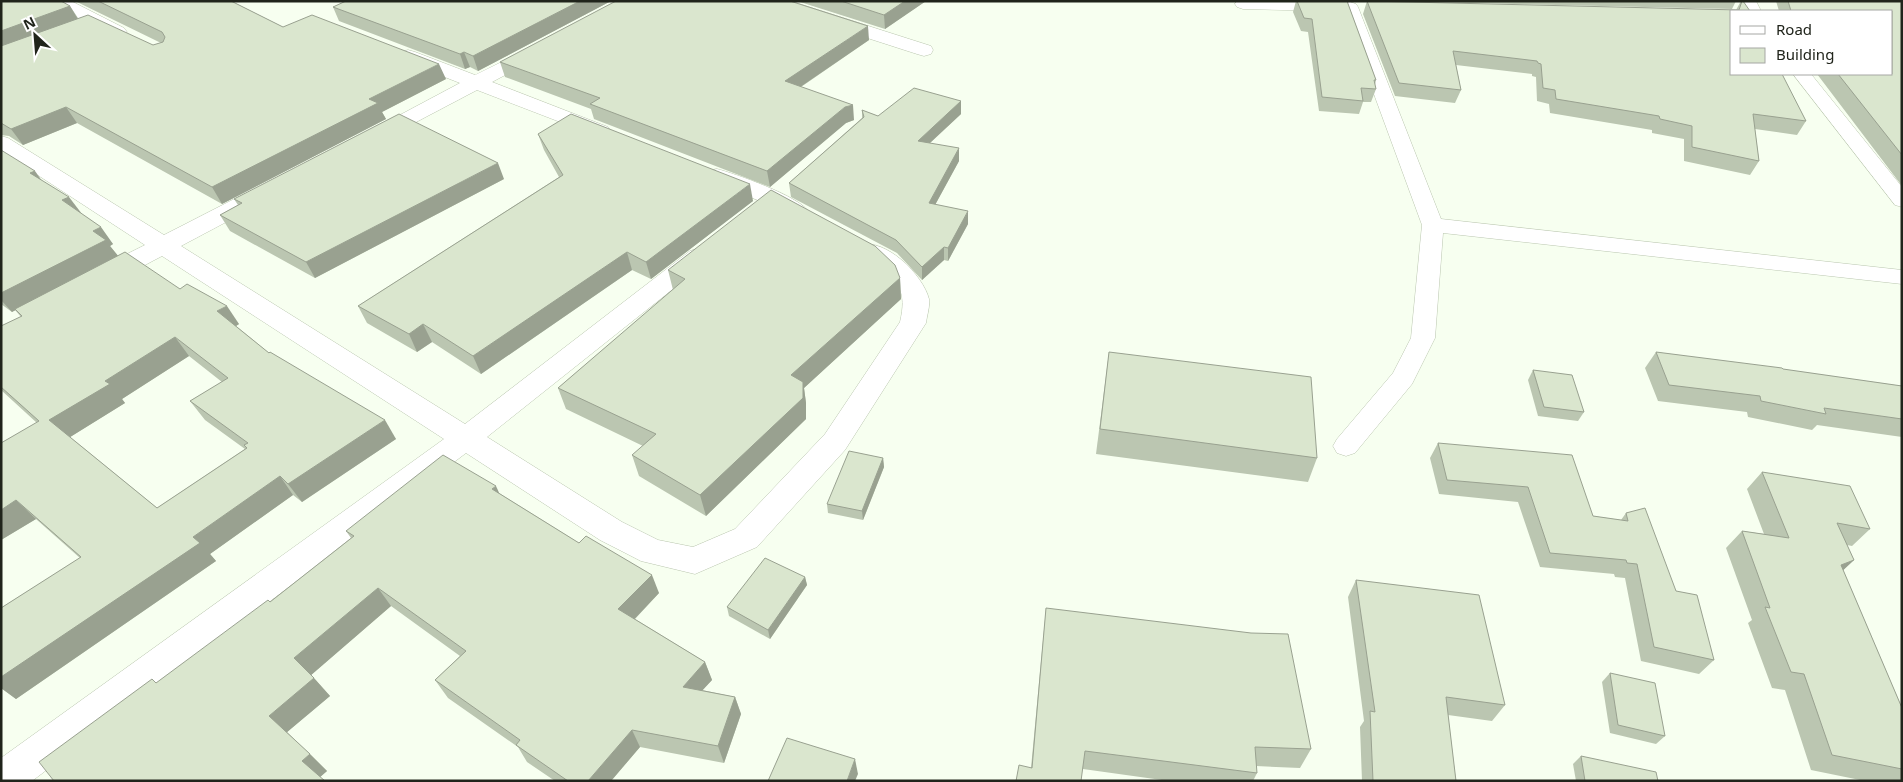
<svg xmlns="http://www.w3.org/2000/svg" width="1903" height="782" font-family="'Noto Sans',sans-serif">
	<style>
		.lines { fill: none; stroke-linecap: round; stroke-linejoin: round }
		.service-casing { stroke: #bac6af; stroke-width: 1 }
		.minor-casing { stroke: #bac6af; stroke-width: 1 }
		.service { fill: #fff; fill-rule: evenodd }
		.minor { fill: #fff; fill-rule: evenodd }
		.wall { fill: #bbc6b1; fill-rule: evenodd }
		.shaded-wall { fill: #99a190 }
		.building { fill: #dae6ce; stroke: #99a190; fill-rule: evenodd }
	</style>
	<rect width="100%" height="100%" fill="#f7fff0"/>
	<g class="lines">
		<g class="service-casing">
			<g id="service">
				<path d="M1237,1H1329L1335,3L1337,6L1335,9L1329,11L1243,9L1237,7L1235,4Z"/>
				<path d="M1740,1H1756L1761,11H1745Z"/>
				<path d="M1350,2L1356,4L1358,7L1441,219L1902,270V284L1443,233L1435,338L1412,384L1355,453L1346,456L1337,453L1333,446L1337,439L1393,373L1411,338L1422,225L1342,7L1344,4Z"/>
				<path d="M1793,74H1811L1902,187V207L1895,205Z"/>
			</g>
		</g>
		<g class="minor-casing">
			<g id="minor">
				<path d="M48,1H71L124,28L127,32L124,36L118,37L112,36L51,5Z"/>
				<path d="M762,1H790L931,46L933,50L931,54L924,56L917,54L765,5Z"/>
				<path d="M536,45L543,47L545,51L543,55L492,82L608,127L611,131L608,135L601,137L594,135L477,90L382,140L375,142L368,140L365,136L368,132L460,83L401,60L399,56L401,52L408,50L415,52L475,75Z"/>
				<path d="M1,136L8,138L164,235L244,194L252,192L260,194L263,199L260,204L181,246L465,424L690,251L699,248L708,251L711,256L708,261L487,437L622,522L658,540L693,547L735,529L825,434L900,322C907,292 900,281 874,264C867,260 861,257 856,250L860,245C886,238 923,275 929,299C930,307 927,315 926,323L845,450L757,547L695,574L641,561L600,540L466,453L32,781H1V758L444,439L162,256L111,283L102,285L93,283L90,277L93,271L145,245L1,151Z"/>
				<path d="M717,169C736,174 798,196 808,211L805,216L797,218L789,216L765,203L709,181L706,176L709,171Z"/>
			</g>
		</g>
		<use href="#service" class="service"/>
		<use href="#minor" class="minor"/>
	</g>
	<g class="wall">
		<path d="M1,1L70,6L78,18L153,45L161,43L75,1H231L283,27L446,79L382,112L386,119L222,204L77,123L23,145L9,136L1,135Z"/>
		<path d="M346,1H611L478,71L470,67L465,69L339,21L333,7Z"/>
		<path d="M797,1H926L885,29Z"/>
		<path d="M1296,1H1347L1376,80L1375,85L1376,89L1371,102H1363L1359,114L1319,111L1308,32L1301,31L1293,12Z"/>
		<path d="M1367,1L1736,10L1741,1L1806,121L1797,135L1755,129L1759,161L1750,175L1684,161V139L1652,133V130L1550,113L1549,104L1537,101L1536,77L1532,76V74L1456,65L1461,90L1455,103L1395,96L1363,14Z"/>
		<path d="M1383,1H1736L1732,9Z"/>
		<path d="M1776,1H1902V186L1817,74H1892V11H1779Z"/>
		<path d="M869,40L801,87L854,120L846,123L770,187L594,119L591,109L505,77L500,62Z"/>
		<path d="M961,101V114L930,143L959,161L935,205L968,224L948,261L944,260L922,280L897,253L791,197L789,183L862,118V110L878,116Z"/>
		<path d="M538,134L753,201L651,279L632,270L481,374L432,342L417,352L367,323L358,306L559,177L544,150Z"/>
		<path d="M1,150L42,181L82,214L113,244L110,246L118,256L180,289L239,324L236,326L269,353L396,439L302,502L293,495L210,554L216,561L16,699L1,688V608L80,558L36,519L1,540V443L37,423L1,390V326L21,317L15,310L12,312L1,304ZM189,356L222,382L190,401L205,420L245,449L157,508L70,437L125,403L122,399Z"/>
		<path d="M504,179L315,278L230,231L220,215L238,205L234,199Z"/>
		<path d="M668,270L900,278L901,299L804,388L806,403V419L706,516L639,476L632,455L643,446L566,409L558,388L673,290Z"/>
		<path d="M1109,352L1317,458L1308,482L1096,454Z"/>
		<path d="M1656,352L1902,386V437L1817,425L1812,430L1748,417L1747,412L1658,401L1645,368Z"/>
		<path d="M1533,370L1584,412L1578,421L1538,416L1528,380Z"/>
		<path d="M1438,443L1593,516L1621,520L1626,513L1676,591L1714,660L1699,674L1641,661L1625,578L1615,577L1614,574L1540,567L1518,502L1439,494L1430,458Z"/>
		<path d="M883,458L884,467L863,520L828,513L827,504Z"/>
		<path d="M1762,472L1870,529L1852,546L1847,545L1854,560L1843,570L1902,708V781H1865L1811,770L1785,690L1772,688L1748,623L1752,620L1726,548L1742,531L1764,534L1747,489Z"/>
		<path d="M499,493L659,593L635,619L705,662L712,680L702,690L735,697L741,714L724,763L640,747L611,781H555L527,762L518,747L448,698L435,680L460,656L391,606L311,675L330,696L287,732L327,771L320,777L156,683L270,602L351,538L346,531Z"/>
		<path d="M805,577L807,585L770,639L729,616L727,607Z"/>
		<path d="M1356,580L1505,705L1492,721L1448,715L1456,781H1362L1360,727L1364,721L1348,597Z"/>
		<path d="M1046,608L1311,749L1300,768L1256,766L1257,773L1253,781H1169L1083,769L1031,768Z"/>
		<path d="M1610,673L1665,736L1656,744L1610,733L1602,682Z"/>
		<path d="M1581,756L1658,781H1576L1573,764Z"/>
	</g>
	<g class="shaded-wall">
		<path d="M580,1H611L478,71L473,56Z"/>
		<path d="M905,1H926L885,29L884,15Z"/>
		<path d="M70,6L79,21L1,50V31Z"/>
		<path d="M868,26L869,40L787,96L785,81Z"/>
		<path d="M464,52L470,67L465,69L460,54Z"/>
		<path d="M439,64L446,79L382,112L386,119L222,204L212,187L369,99Z"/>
		<path d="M961,101V114L918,154V141Z"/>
		<path d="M853,105L854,120L846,123L770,187L767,171L845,107Z"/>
		<path d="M66,107L77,123L23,145L11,129Z"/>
		<path d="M959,148V161L929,216V203Z"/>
		<path d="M498,163L504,179L315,278L306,262Z"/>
		<path d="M35,171L47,188L30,173Z"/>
		<path d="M750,184L753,201L651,279L646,262Z"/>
		<path d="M69,197L82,214L62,200Z"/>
		<path d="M968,211V224L948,261V248Z"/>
		<path d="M101,227L113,244L110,246L119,257L12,312L1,300V293L93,231Z"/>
		<path d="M944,247V260L922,280V267Z"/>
		<path d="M627,252L632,270L481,374L473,356Z"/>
		<path d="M900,278L901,299L804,388L806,403V419L706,516L700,495L791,375Z"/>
		<path d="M227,306L239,324L230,330L217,311Z"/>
		<path d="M423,324L432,342L417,352L409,334Z"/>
		<path d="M175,337L189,356L122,399L125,403L67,439L49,420L105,381Z"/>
		<path d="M385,420L396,439L302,502L288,484Z"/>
		<path d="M883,458L884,467L863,520L862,511Z"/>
		<path d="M280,476L293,495L210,554L216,561L16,699L1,688V677L193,537Z"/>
		<path d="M496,486L505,506L492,489Z"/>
		<path d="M16,500L36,519L1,540V510Z"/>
		<path d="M1854,560L1836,577L1841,565Z"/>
		<path d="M652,575L659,593L626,628L618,609Z"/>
		<path d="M805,577L807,585L770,639L768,630Z"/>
		<path d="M378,588L391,606L310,676L294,658Z"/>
		<path d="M705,662L712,680L690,704L683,687Z"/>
		<path d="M314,678L330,696L286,733L269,716Z"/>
		<path d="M735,697L741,714L724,763L718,746Z"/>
		<path d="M632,730L640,747L611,781H588Z"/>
		<path d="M310,754L327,771L319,778L302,761Z"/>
		<path d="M855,759L858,774L855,781H847Z"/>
	</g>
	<g class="building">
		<path d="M1,1H61L70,6L1,31Z"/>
		<path d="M98,1H231L283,27L312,15L439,64L369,99L378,103L212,187L66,107L11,129L1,123V46L88,15L153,45L163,42L165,37L162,32Z"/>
		<path d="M346,1H580L473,56L464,52L460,54L333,7Z"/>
		<path d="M616,1H790L868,26L785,81L853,105L845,107L767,171L590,104L600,98L500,62Z"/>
		<path d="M841,1H905L884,15Z"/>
		<path d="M1297,1H1347L1376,80H1374L1376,89L1361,88L1363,101L1322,97L1312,19L1304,18Z"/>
		<path d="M1367,1L1739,10L1742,1H1743L1750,11H1732V74H1782L1806,121L1753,114L1759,161L1692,147V126L1660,119L1659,116L1556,99L1555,90L1543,88L1541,64L1538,63L1537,61L1453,51L1461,90L1399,83Z"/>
		<path d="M1788,1H1902V155L1838,74H1892V11H1791Z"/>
		<path d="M914,88L961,101L918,141L959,148L929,203L968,211L948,248L944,247L922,267L896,240L789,183L864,117L862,110L878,116Z"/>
		<path d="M399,114L498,163L306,262L220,215L242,203L234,199Z"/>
		<path d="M571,114L750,184L646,262L627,252L473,356L423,324L409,334L358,306L563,175L538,134Z"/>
		<path d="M1,150L35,171L30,173L69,197L62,200L101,227L93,231L106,240L1,293Z"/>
		<path d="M771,190L875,246L895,265L900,278L791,375L803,382V398L700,495L632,455L656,434L558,388L685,279L668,270Z"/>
		<path d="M125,252L180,289L187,284L227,306L217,311L269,353L270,352L385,420L288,484L280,476L193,537L200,543L1,677V608L81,557L16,500L1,510V443L39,421L1,387V326L22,316L15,309ZM175,337L228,378L190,401L248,443L244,445L247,448L157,508L49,420L110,384L105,381Z"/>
		<path d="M1109,352L1311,377L1317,458L1100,429Z"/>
		<path d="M1656,352L1782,368L1783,369L1902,386V419L1824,408L1826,414L1761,401L1760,396L1669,385Z"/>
		<path d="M1533,370L1572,375L1584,412L1544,407Z"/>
		<path d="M1438,443L1572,455L1593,516L1628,521L1626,513L1645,508L1676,591L1697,595L1714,660L1654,647L1637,564L1627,563L1626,560L1550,553L1528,487L1447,480Z"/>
		<path d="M849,451L883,458L862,511L827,504Z"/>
		<path d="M443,455L496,486L492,489L579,543L586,536L652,575L618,609L705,662L683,687L735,697L718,746L632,730L588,781H568L516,745L520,740L435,680L466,651L378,588L294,658L314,678L269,716L310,754L302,761L325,781H54L39,762L152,679L156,683L268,600L270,602L354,536L346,531Z"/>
		<path d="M1762,472L1850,486L1870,529L1837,523L1854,560L1841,565L1902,708V769L1832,755L1804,674L1791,672L1765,607L1770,608L1742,531L1789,538Z"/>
		<path d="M765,558L805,577L768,630L727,607Z"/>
		<path d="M1356,580L1479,595L1505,705L1446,697L1456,781H1373L1370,711L1375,712Z"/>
		<path d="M1046,608L1251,633L1288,634L1311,749L1255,747L1257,773L1085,751L1081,781H1016L1019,765L1032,768Z"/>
		<path d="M1610,673L1655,683L1665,736L1618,725Z"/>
		<path d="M787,738L855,759L847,781H768Z"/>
		<path d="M1581,756L1656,772L1658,781H1585Z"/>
	</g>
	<rect width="1903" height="782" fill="none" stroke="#20241b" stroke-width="5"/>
	<rect x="1730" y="10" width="162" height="65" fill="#ffffff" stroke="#a6a7a4"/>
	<rect x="1740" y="26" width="25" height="8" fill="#ffffff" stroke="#a6a7a4"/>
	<text x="1776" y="35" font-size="15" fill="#20241b">Road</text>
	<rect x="1740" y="48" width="25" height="15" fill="#dae6ce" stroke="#a6a7a4"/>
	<text x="1776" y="60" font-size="15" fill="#20241b">Building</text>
	<g transform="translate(35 35) rotate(334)" stroke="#ffffff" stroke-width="4" paint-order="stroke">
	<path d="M0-4L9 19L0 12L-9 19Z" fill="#20241b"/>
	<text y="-8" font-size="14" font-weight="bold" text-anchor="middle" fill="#20241b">N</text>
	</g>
</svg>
